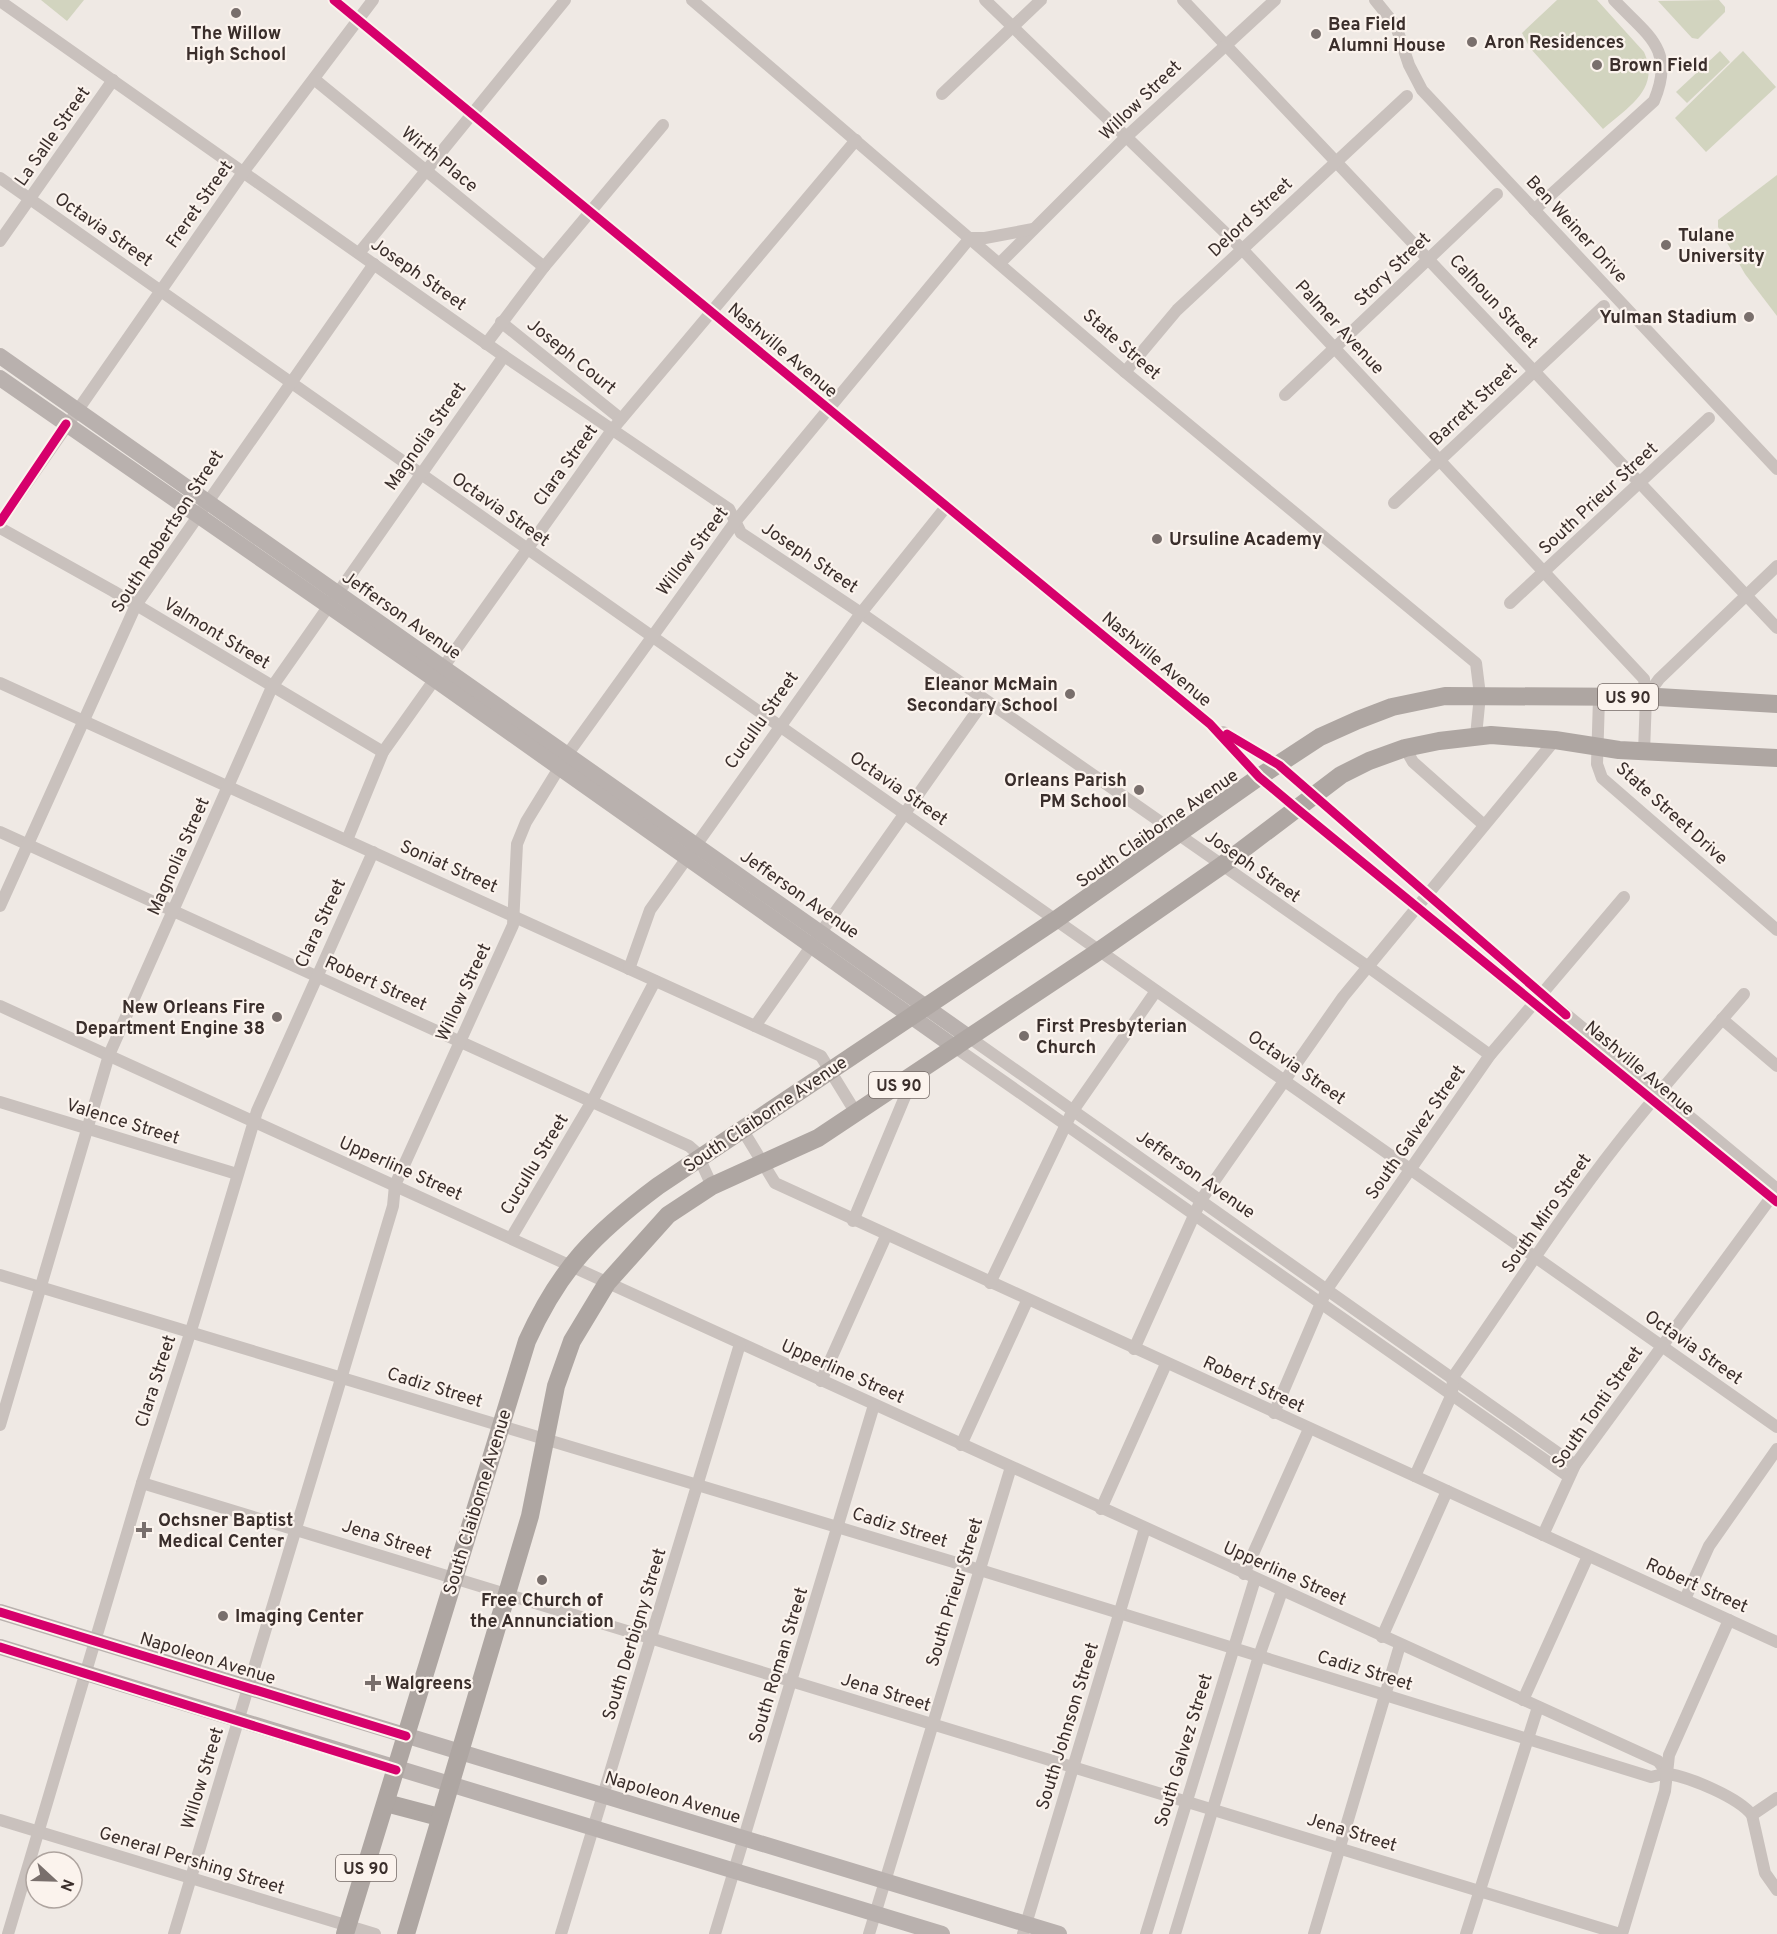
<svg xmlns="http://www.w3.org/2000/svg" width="1777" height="1934" font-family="Overpass,sans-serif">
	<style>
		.green { fill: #d2d4bf }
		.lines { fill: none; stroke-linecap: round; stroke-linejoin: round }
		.street { stroke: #c9c1bd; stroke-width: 12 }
		.secondary { stroke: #b9b1ae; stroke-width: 16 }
		.primary { stroke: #aea6a2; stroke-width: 18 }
		.cycleway-casing { stroke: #fbf3ed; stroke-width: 13 }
		.cycleway { stroke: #d6006c; stroke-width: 9 }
		.poi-dot { fill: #796f6c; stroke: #fbf3ed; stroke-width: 2 }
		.labels { text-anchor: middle; stroke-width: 4.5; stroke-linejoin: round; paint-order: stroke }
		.shield { fill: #fbf3ed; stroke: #746965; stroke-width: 1.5 }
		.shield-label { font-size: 16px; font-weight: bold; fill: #3a2e2b }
		.poi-label { font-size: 18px; font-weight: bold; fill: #3a2e2b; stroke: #fbf3ed; text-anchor: start }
		.street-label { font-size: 18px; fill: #3a2e2b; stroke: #fbf3ed }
	</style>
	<rect width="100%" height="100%" fill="#efe9e4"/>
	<g class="green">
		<path d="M41,0H84L67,21Z"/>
		<path d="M1557,0H1597L1644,52C1661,89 1628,107 1603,129L1530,48L1522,33Z"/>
		<path d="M1719,0L1725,7V12L1698,39L1692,38L1658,1Z"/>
		<path d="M1720,51L1730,62L1687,103L1676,92Z"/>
		<path d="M1743,51L1776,87L1706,152L1675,118Z"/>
		<path d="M1777,175V316L1745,274L1718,227V220Z"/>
	</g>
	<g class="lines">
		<g class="street">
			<path d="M334,0L1210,724L1259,777L1296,808L1777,1202"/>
			<path d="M692,0L1125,372L1476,663L1480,695L1476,736"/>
			<path d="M985,0L1242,249L1644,679L1646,697L1644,752"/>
			<path d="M1183,0L1777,628"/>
			<path d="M1375,0L1396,26L1409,65L1422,90L1777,469"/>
			<path d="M0,1L504,356L729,509L741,533L861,613L1367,966L1490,1055"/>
			<path d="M314,79L544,267"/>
			<path d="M942,94L1041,0"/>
			<path d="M0,178L1777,1427"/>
			<path d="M1534,210L1654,101C1676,49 1647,35 1614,0"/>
			<path d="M0,241L113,80"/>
			<path d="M359,253L565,0"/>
			<path d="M1000,263L1125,138L1275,0"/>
			<path d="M501,322L621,419"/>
			<path d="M486,344L544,267L663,125"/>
			<path d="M1125,372L1177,310L1407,96"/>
			<path d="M1285,395L1497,194"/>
			<path d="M1394,503L1604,306"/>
			<path d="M0,522L244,171L373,0"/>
			<path d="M0,528L113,591L383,752"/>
			<path d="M1510,603L1709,418"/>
			<path d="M0,683L821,1056L856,1113"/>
			<path d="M1646,697L1659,679L1777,566"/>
			<path d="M1599,698L1597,764L1602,778L1777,930"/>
			<path d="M1223,732L1279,765L1543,995L1777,1189"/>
			<path d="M1405,748L1413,762L1484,825"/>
			<path d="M0,832L689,1146L697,1153L712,1186"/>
			<path d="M347,840L383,752L612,430L856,140"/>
			<path d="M0,906L136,605L374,264"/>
			<path d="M629,969L650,910L861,613L946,507"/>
			<path d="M0,1006L1658,1761L1667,1773"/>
			<path d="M1722,1019L1777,1066"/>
			<path d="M755,1026L984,701"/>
			<path d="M970,1038L1575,1465"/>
			<path d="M956,1048L1568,1476"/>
			<path d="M0,1102L237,1174"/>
			<path d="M742,1129L775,1183L1777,1642"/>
			<path d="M853,1221L914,1075"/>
			<path d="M511,1238L592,1101L655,981"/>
			<path d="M0,1275L980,1570L1651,1777C1657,1776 1664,1773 1669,1774C1692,1778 1739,1798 1752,1815L1765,1873L1777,1890"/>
			<path d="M990,1283L1072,1112L1156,991"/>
			<path d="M1134,1349L1201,1200L1343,997L1555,740"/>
			<path d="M821,1381L886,1236"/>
			<path d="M1274,1413L1327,1289L1490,1055L1624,897"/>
			<path d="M0,1425L109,1055L272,687L504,356"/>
			<path d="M961,1445L1027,1301"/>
			<path d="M1415,1476L1452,1394L1453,1377C1508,1299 1559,1218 1618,1143C1658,1092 1702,1043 1744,994"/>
			<path d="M142,1483L1620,1934"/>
			<path d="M1101,1509L1166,1364"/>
			<path d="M1543,1535L1575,1465L1775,1192"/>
			<path d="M1244,1574L1309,1429"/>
			<path d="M1685,1599L1709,1546L1777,1449"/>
			<path d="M1382,1637L1447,1491"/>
			<path d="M1523,1700L1588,1556"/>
			<path d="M1752,1815L1777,1798"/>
			<path d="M0,1820L375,1934"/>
			<path d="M8,1934L142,1483L194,1321L257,1111L373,852"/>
			<path d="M174,1934L393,1206L395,1185L513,925L517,844L526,822L567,755L735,522L970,238H985L1033,229"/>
			<path d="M561,1934L740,1344"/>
			<path d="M715,1934L874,1405"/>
			<path d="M869,1934L1011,1467"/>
			<path d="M1023,1934L1145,1528"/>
			<path d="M1146,1934L1255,1579"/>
			<path d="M1175,1934L1259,1656L1282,1591"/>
			<path d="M1314,1934L1400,1645"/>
			<path d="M1466,1934L1538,1707"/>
			<path d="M1622,1934L1665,1791L1669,1755L1729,1620"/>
		</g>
		<g class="secondary">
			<path d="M0,356L970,1038"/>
			<path d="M0,378L434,679L956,1048"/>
			<path d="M0,1612L1059,1934"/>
			<path d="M0,1647L942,1934"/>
		</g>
		<g class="primary">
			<path d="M386,1803L439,1817"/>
			<path d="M345,1934L527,1341C560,1268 595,1233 658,1186L1054,921L1259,777L1320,737L1358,720L1392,707L1445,696L1658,697L1777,704"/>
			<path d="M406,1934L530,1516L556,1386L572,1341L607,1283L668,1215L712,1186L818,1138L1093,955L1221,866L1341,775L1369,761L1405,748L1439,741L1491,735L1555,740L1619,750L1777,758"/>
		</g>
		<g class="cycleway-casing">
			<g id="cycleway">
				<path d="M334,0L1210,724L1259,777L1296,808L1777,1202"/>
				<path d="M0,522L66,424"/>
				<path d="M1227,734L1279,765L1566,1015"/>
				<path d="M0,1612L406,1736"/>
				<path d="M0,1647L396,1770"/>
			</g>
		</g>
		<use href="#cycleway" class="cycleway"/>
	</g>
	<g class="poi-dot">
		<circle cx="236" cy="13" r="6"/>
		<circle cx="1316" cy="34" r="6"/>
		<circle cx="1472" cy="42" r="6"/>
		<circle cx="1597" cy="65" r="6"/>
		<circle cx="1666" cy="245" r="6"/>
		<circle cx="1749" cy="317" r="6"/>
		<circle cx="1157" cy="539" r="6"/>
		<circle cx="1070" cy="694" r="6"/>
		<circle cx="1139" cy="790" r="6"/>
		<circle cx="277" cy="1017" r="6"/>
		<circle cx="1024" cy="1036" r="6"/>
		<path d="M141 1521h6v6h6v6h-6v6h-6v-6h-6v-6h6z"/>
		<circle cx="542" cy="1580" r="6"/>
		<circle cx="223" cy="1616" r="6"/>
		<path d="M370 1674h6v6h6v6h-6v6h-6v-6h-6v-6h6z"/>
	</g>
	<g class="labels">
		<g class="shield">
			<rect x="1598" y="684" width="60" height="26" rx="4.5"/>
			<rect x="869" y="1072" width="60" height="26" rx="4.5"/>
			<rect x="336" y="1855" width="60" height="26" rx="4.5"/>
		</g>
		<g class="shield-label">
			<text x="1628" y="703">US 90</text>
			<text x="899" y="1091">US 90</text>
			<text x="366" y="1874">US 90</text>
		</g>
		<g class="poi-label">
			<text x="1328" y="30">Bea Field<tspan x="1328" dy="21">Alumni House</tspan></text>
			<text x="236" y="39" text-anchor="middle">The Willow<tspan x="236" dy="21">High School</tspan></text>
			<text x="1484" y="48">Aron Residences</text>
			<text x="1609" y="71">Brown Field</text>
			<text x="1678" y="241">Tulane<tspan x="1678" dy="21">University</tspan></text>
			<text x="1737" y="323" text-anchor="end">Yulman Stadium</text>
			<text x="1169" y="545">Ursuline Academy</text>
			<text x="1058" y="690" text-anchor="end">Eleanor McMain<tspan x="1058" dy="21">Secondary School</tspan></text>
			<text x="1127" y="786" text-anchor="end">Orleans Parish<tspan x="1127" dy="21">PM School</tspan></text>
			<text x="265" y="1013" text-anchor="end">New Orleans Fire<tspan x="265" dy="21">Department Engine 38</tspan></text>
			<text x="1036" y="1032">First Presbyterian<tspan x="1036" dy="21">Church</tspan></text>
			<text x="158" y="1526">Ochsner Baptist<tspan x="158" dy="21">Medical Center</tspan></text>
			<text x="542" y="1606" text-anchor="middle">Free Church of<tspan x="542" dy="21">the Annunciation</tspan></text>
			<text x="235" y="1622">Imaging Center</text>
			<text x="385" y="1689">Walgreens</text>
		</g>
		<g class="street-label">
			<text transform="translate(1140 100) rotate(-44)" y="6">Willow Street</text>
			<text transform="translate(52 136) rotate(-55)" y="6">La Salle Street</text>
			<text transform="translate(440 159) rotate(39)" y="6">Wirth Place</text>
			<text transform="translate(199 204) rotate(-55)" y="6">Freret Street</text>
			<text transform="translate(1250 217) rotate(-43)" y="6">Delord Street</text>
			<text transform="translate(104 229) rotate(35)" y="6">Octavia Street</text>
			<text transform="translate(1577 229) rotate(47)" y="6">Ben Weiner Drive</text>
			<text transform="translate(1392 269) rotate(-44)" y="6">Story Street</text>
			<text transform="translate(419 274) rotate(35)" y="6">Joseph Street</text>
			<text transform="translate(1494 301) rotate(47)" y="6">Calhoun Street</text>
			<text transform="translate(1340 327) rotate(47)" y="6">Palmer Avenue</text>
			<text transform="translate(1122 344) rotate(41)" y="6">State Street</text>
			<text transform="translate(783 350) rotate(40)" y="6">Nashville Avenue</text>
			<text transform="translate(572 356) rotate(39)" y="6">Joseph Court</text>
			<text transform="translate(1473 404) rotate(-43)" y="6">Barrett Street</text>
			<text transform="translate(425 436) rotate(-55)" y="6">Magnolia Street</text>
			<text transform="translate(565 465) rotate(-54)" y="6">Clara Street</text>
			<text transform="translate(1598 498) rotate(-43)" y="6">South Prieur Street</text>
			<text transform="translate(501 509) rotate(35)" y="6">Octavia Street</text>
			<text transform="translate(167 531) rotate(-57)" y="6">South Robertson Street</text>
			<text transform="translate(692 551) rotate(-53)" y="6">Willow Street</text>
			<text transform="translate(810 557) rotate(34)" y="6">Joseph Street</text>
			<text transform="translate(402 615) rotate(35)" y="6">Jefferson Avenue</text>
			<text transform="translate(217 633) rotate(31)" y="6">Valmont Street</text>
			<text transform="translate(1157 659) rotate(40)" y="6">Nashville Avenue</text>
			<text transform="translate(761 720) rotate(-55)" y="6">Cucullu Street</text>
			<text transform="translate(899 788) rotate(35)" y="6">Octavia Street</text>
			<text transform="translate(1672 813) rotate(42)" y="6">State Street Drive</text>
			<text transform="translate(1157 828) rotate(-35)" y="6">South Claiborne Avenue</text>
			<text transform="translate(178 856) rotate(-66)" y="6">Magnolia Street</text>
			<text transform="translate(449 866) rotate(24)" y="6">Soniat Street</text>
			<text transform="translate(1253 866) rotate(35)" y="6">Joseph Street</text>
			<text transform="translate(800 894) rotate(35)" y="6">Jefferson Avenue</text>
			<text transform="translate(320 923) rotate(-65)" y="6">Clara Street</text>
			<text transform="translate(376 983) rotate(24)" y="6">Robert Street</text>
			<text transform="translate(463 992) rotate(-65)" y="6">Willow Street</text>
			<text transform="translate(1297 1067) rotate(35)" y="6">Octavia Street</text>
			<text transform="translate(1640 1068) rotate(40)" y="6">Nashville Avenue</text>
			<text transform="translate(765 1114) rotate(-34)" y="6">South Claiborne Avenue</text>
			<text transform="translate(123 1121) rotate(17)" y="6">Valence Street</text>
			<text transform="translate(1415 1132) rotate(-55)" y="6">South Galvez Street</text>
			<text transform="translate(534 1164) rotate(-59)" y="6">Cucullu Street</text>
			<text transform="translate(401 1168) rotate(24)" y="6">Upperline Street</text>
			<text transform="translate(1196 1174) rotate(35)" y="6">Jefferson Avenue</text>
			<text transform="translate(1546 1213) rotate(-55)" y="6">South Miro Street</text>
			<text transform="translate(1694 1347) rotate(35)" y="6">Octavia Street</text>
			<text transform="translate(843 1371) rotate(24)" y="6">Upperline Street</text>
			<text transform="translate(155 1381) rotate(-72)" y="6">Clara Street</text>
			<text transform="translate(1254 1384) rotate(25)" y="6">Robert Street</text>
			<text transform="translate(435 1387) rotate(17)" y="6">Cadiz Street</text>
			<text transform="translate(1597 1407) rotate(-55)" y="6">South Tonti Street</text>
			<text transform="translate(477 1502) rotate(-73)" y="6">South Claiborne Avenue</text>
			<text transform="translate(900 1527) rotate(17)" y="6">Cadiz Street</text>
			<text transform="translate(387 1539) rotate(18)" y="6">Jena Street</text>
			<text transform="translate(1285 1573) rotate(24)" y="6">Upperline Street</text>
			<text transform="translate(1697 1585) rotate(24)" y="6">Robert Street</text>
			<text transform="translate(954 1592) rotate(-73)" y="6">South Prieur Street</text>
			<text transform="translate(634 1634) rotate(-73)" y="6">South Derbigny Street</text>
			<text transform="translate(208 1658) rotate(17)" y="6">Napoleon Avenue</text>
			<text transform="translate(778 1665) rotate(-73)" y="6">South Roman Street</text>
			<text transform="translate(1365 1670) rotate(17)" y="6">Cadiz Street</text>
			<text transform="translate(886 1692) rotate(17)" y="6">Jena Street</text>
			<text transform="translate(1067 1726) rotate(-73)" y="6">South Johnson Street</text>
			<text transform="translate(1183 1750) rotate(-73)" y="6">South Galvez Street</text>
			<text transform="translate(202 1778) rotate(-73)" y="6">Willow Street</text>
			<text transform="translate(673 1797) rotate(17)" y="6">Napoleon Avenue</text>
			<text transform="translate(1352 1832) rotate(17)" y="6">Jena Street</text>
			<text transform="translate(192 1860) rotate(17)" y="6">General Pershing Street</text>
		</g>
	</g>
	<g transform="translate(54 1880) rotate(112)"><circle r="28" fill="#fbf3ed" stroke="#aea49f" stroke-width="1.5"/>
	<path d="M0-4.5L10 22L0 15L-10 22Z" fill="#796f6c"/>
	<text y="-9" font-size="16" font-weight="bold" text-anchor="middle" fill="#3a2e2b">N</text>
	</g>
</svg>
